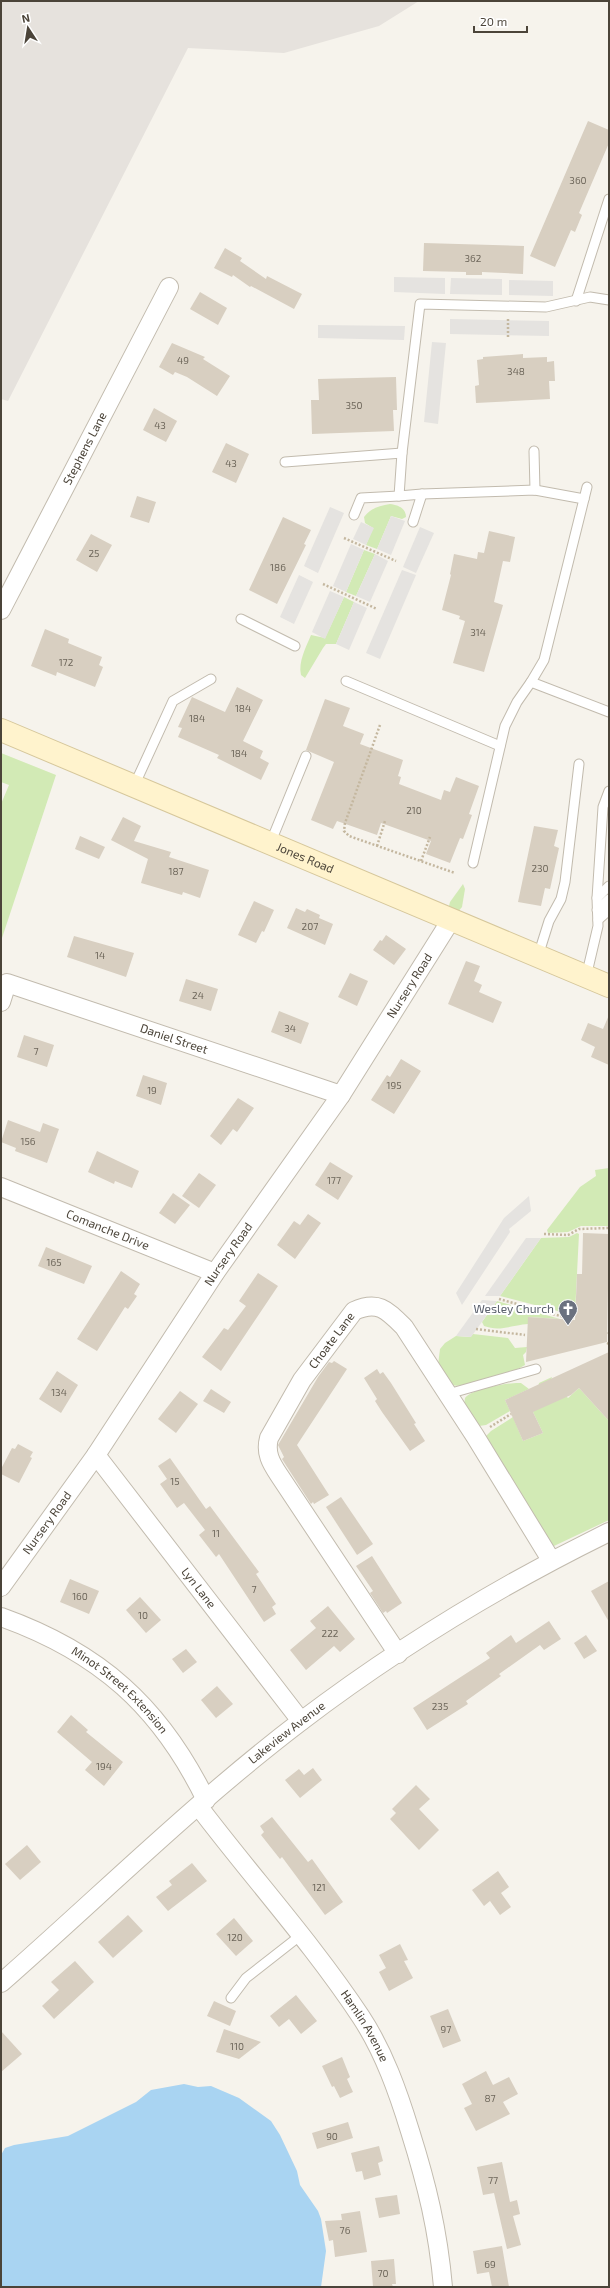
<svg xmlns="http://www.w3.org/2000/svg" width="610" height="2288" font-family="'Exo 2',sans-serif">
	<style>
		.industrial { fill: #e6e2dd }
		.green { fill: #d2eab5 }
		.parking { fill: #e5e3e0 }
		.water { fill: #a9d4f2 }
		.building { fill: #d8cfc1 }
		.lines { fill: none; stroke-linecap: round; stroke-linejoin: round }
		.lane-casing { stroke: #c2bbae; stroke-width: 11 }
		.street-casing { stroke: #c2bbae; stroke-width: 20 }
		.secondary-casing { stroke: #d6c79b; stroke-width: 24 }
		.path { stroke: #c4b79f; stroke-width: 2.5; stroke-dasharray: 2 2; stroke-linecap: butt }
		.lane { stroke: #fff; stroke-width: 9 }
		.street { stroke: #fff; stroke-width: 18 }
		.secondary { stroke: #fff3cd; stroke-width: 22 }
		.labels { text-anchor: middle; stroke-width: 4; stroke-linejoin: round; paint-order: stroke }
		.number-label { font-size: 10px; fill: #6e675b }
		.street-label { font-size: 12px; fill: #4b4439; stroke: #fff }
		.worship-label { font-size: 12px; fill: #5b616d; stroke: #fff; text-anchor: end }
	</style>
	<rect width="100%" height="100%" fill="#f6f3ec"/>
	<path class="industrial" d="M1,1H419L379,26L284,53L188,48L8,401L1,399Z"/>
	<g class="green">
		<path d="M390,504C398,505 406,508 406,517L402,519L391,516L377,549L366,545L373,528L365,523L364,517C371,508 379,506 390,504Z"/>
		<path d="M364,550L375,554L356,596L346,592Z"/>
		<path d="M344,597L354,602L336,644H326L323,648L305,678L301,675C298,662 306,647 311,635L325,638Z"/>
		<path d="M1,753L56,775L1,941V804L9,785L1,782Z"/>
		<path d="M463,884L465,889L462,907L457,913L448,910L450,902Z"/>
		<path d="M609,1168V1226H581L568,1232L548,1233L547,1230L580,1187L596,1176L595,1170Z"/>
		<path d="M577,1233L579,1234L575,1313L573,1315L500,1296L541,1238L569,1237Z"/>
		<path d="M497,1301L560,1319L528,1317V1324C512,1325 500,1332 484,1326L482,1322Z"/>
		<path d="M473,1334L508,1338L515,1348L527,1347L526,1352L523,1355L525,1365C513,1373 465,1389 452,1385L438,1365L440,1349L445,1343L456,1336L470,1337Z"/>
		<path d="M552,1377L551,1380L568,1398L579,1388L609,1421V1520L554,1546L549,1543L486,1436L491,1431L513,1417L523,1441L543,1433L533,1412L539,1383Z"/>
		<path d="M521,1383L529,1389L505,1400L510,1411L486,1425L479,1426L464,1405L465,1398C471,1389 509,1382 521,1383Z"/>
	</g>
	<g class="parking">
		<path d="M394,277L445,278V294L394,292Z"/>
		<path d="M451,278L502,279V295L450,294Z"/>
		<path d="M509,280L553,281V296L509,295Z"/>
		<path d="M450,319L549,321V336L450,334Z"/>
		<path d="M318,325L405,326L404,340L318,338Z"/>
		<path d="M432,342L446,343L438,424L424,422Z"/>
		<path d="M330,507L344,513L318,573L304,566Z"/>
		<path d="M391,516L405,521L391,555L377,549Z"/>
		<path d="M361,522L374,528L366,545L353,539Z"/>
		<path d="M420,527L434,533L416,573L403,567Z"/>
		<path d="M351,544L364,550L346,592L333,586Z"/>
		<path d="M375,554L388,561L370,602L356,596Z"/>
		<path d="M402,570L416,575L380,659L366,653Z"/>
		<path d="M299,575L313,582L294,624L280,617Z"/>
		<path d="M330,591L344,597L325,639L312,632Z"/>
		<path d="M354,602L367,608L349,650L336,644Z"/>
		<path d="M529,1196L531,1211L509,1229L510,1232L462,1305L456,1293L504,1218Z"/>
		<path d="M526,1238H541L500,1296H485Z"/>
		<path d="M482,1300L497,1301L471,1337L456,1336Z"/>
	</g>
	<path class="water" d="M184,2084L198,2087L211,2086L239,2098L271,2121L280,2135L297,2171L300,2185L318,2211L321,2219L326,2251L321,2287H1V2155L5,2148L14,2145L68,2136L136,2102L151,2090Z"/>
	<g class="building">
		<path d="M588,121L609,130V143L579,213L582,215L575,232L571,230L555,267L530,256Z"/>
		<path d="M424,243L524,246L523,274L482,272V275H466V272L423,271Z"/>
		<path d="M225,248L242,258L240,261L266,279L267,276L302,294L294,309L251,286L250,287L233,275L232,277L214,268Z"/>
		<path d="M200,292L227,308L218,325L190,309Z"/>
		<path d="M172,343L205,357L203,359L230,376L217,396L187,377L175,372L173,375L159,367Z"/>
		<path d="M523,354V358L547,357V362L554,361L555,381H549L550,399L476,403L475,386L479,385L477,360L483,359V357Z"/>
		<path d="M396,377L397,410H393L394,431L312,434L311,400H319L318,379Z"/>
		<path d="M154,408L177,421L166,442L143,430Z"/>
		<path d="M226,443L249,454L236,483L212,472Z"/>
		<path d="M137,496L156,502L149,523L130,517Z"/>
		<path d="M283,517L311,530L304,544L306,545L277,604L249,590Z"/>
		<path d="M489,531L515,537L510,562L503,561L494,602L503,605L484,672L453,663L465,621L459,619L460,616L442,610L451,575L450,574L454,554L477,559L478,552L484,553Z"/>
		<path d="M91,534L112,545L97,572L76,560Z"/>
		<path d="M45,629L69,639L68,643L102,657L99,665L103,667L95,687L57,672L56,676L31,666Z"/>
		<path d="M237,687L263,700L243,741L263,751L260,758L269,763L261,780L217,758L219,755L178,737L182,728L178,727L192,697L225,712Z"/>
		<path d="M325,699L350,708L343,726L364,734L360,744L403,760L398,776L401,777L399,784L441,800L444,790L450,792L456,777L479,786L469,814L472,815L463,839L460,838L450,863L426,854L431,841L381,823L377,835L337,821L333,829L311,820L334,762L306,750Z"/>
		<path d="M123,817L141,826L134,841L171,852L169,857L209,870L200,898L183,892L182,895L141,883L148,859L111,840Z"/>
		<path d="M534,826L558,830L554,846L559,848L550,889L545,888L541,906L518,902Z"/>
		<path d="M80,836L105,847L99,859L75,849Z"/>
		<path d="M254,901L274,910L264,932L262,931L256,943L238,935Z"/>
		<path d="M296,908L305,912L307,909L320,915L319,918L333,924L325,945L287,928Z"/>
		<path d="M386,935L406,949L394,965L373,950L380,940L382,941Z"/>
		<path d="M74,936L134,953L126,977L67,957Z"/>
		<path d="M466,961L480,966L474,981L482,985L479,992L502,1002L493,1023L448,1004Z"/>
		<path d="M350,973L368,981L357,1006L338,997Z"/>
		<path d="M186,979L218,989L211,1011L179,1001Z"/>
		<path d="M279,1011L309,1023L301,1044L271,1032Z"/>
		<path d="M609,1015V1065L591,1057L595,1047L581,1040L588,1023L603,1029Z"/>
		<path d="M24,1035L54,1045L47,1067L17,1057Z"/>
		<path d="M401,1059L421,1071L394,1114L371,1100L387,1075L390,1077Z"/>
		<path d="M143,1075L167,1083L161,1105L136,1096Z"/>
		<path d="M238,1098L254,1108L237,1132L233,1129L221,1145L210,1136Z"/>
		<path d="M8,1120L40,1132L43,1123L59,1129L47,1163L15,1151L16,1148L1,1142Z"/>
		<path d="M97,1151L139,1171L132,1188L115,1181L114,1184L88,1172Z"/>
		<path d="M330,1162L353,1176L338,1200L315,1185Z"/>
		<path d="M199,1173L216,1185L199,1208L182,1196Z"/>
		<path d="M173,1193L190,1205L175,1224L159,1213Z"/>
		<path d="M308,1214L321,1223L295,1259L277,1245L294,1221L300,1225Z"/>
		<path d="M583,1233L609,1234L607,1342L526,1362L528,1317L575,1320L577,1274H582Z"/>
		<path d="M46,1247L92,1266L84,1284L38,1266Z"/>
		<path d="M121,1271L140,1284L134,1294L137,1296L128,1309L125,1307L97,1351L77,1339Z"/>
		<path d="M258,1273L278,1286L221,1371L202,1357L224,1328L228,1330L246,1306L239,1301Z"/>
		<path d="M609,1352V1421L579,1388L571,1395L533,1412L543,1433L523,1441L505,1400Z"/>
		<path d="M334,1361L347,1369L297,1445L329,1495L314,1504L313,1502L311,1504L282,1459L284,1457L278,1445L318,1377L329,1362L332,1363Z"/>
		<path d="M377,1369L380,1374L383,1372L391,1383L416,1423L414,1424L425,1441L410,1451L382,1412L375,1401L377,1399L364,1378Z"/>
		<path d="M57,1371L78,1385L61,1413L39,1399Z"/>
		<path d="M211,1389L231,1402L224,1413L203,1401Z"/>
		<path d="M180,1391L198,1404L176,1433L158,1419Z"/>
		<path d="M18,1444L33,1452L30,1457L32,1458L19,1483L1,1474V1469L12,1448L15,1449Z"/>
		<path d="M170,1458L206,1509L210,1506L259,1572L256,1574L276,1604L272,1607L276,1614L264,1622L219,1554L216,1557L199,1535L205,1530L184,1503L177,1508L160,1484L167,1479L158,1466Z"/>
		<path d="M341,1497L373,1544L357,1555L326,1507Z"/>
		<path d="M372,1556L402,1603L387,1613L386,1611L383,1613L370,1593L373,1591L356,1566Z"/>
		<path d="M70,1579L99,1591L89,1614L60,1602Z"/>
		<path d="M609,1581V1622L591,1591Z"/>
		<path d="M140,1597L161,1620L146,1633L126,1610Z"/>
		<path d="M328,1606L355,1639L340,1652L334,1646L306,1670L290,1650L316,1628L310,1621Z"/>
		<path d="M549,1621L561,1639L544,1650L540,1645L499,1674L501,1676L466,1701L468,1704L427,1730L413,1708L490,1658L486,1653L511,1635L516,1643Z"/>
		<path d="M586,1635L597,1651L584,1659L574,1643Z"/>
		<path d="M186,1649L197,1662L183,1673L172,1659Z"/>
		<path d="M217,1686L233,1704L216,1718L201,1700Z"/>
		<path d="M71,1715L88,1730L86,1732L123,1762L104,1786L85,1770L92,1762L57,1732Z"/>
		<path d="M313,1768L322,1780L300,1798L285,1780L299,1769L304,1775Z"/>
		<path d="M416,1785L430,1799L419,1809L439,1830L419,1850L390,1819L396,1813L392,1809Z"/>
		<path d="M272,1817L308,1862L312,1859L343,1902L325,1915L282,1857L280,1859L261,1835L264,1832L260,1826Z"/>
		<path d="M27,1845L41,1862L20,1880L5,1864Z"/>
		<path d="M192,1863L207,1881L168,1911L156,1897L172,1885L169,1881Z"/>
		<path d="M498,1871L509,1887L501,1893L511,1907L500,1915L490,1901L484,1906L472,1890Z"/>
		<path d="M128,1915L143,1931L113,1958L98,1942Z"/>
		<path d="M234,1918L253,1941L236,1956L216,1934Z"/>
		<path d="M400,1944L408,1960L404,1961L413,1978L389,1991L379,1972L386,1968L379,1955Z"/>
		<path d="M75,1961L94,1982L54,2019L42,2006L59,1990L51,1982Z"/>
		<path d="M296,1995L317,2021L301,2034L289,2019L279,2027L270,2016Z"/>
		<path d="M214,2001L236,2011L230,2026L207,2016Z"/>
		<path d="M448,2009L461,2041L443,2048L430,2016Z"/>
		<path d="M224,2029L261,2042L239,2059L216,2052Z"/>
		<path d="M1,2031L22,2054L1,2072Z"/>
		<path d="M342,2057L350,2077L347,2079L353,2092L340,2098L334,2086L332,2087L322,2066Z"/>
		<path d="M486,2071L493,2085L509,2077L518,2094L503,2102L510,2114L476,2131L464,2108L472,2104L462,2084Z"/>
		<path d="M348,2122L353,2138L317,2149L312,2133Z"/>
		<path d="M379,2146L383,2161L378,2163L381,2175L364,2180L362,2171L356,2172L351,2153Z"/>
		<path d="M502,2162L510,2202L517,2200L520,2214L513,2216L521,2245L507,2249L494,2193L483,2195L477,2167Z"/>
		<path d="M397,2195L400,2214L379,2218L375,2198Z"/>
		<path d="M360,2211L367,2252L335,2257L333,2240L329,2241L325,2221L342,2220L341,2214Z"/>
		<path d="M502,2246L509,2287H492L489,2272L477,2274L473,2251Z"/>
		<path d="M394,2259L396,2284H392L393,2287H373L371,2261Z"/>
	</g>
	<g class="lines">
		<g class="lane-casing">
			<g id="lane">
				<path d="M576,301L609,199"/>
				<path d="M534,451L535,490"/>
				<path d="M285,462L402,453"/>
				<path d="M587,487L544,660L531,682L609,712"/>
				<path d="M422,494L535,490L584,499"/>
				<path d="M354,515L361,498L399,496"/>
				<path d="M413,522L422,494L399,496L402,453L420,304L546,307L590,297L609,300"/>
				<path d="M241,619L295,646"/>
				<path d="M346,681L500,746"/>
				<path d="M134,786L173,701L211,679"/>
				<path d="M270,844L306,756"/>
				<path d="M473,863L505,726L517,702L531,682"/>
				<path d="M597,898L609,886"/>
				<path d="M597,910L609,899"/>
				<path d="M598,920L609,910"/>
				<path d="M538,956L549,921L561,899L565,882L579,764"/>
				<path d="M586,977L598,926L597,898L603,807L609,791"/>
				<path d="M448,1394L536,1369"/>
				<path d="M231,1998L246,1978L301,1935"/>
			</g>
		</g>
		<g class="street-casing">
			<g id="street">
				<path id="s1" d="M1,610L169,287"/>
				<path id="s2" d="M1,1002L7,983L341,1095"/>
				<path id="s3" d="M1,1187L215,1273"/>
				<path id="s4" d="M96,1455L301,1721"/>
				<path id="s5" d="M1,1587L96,1455L215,1273L341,1095L451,920"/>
				<path id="s6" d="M1,1617C99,1652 160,1706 206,1800"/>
				<path id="s7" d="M398,1654L279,1475C271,1463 265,1453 269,1438L302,1380L354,1311C378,1300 387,1310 404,1327L475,1436L551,1560"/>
				<path id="s8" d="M199,1807C252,1877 312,1943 361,2017C384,2052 398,2092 410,2131C427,2185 438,2230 443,2287"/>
				<path id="s9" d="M1,1983C100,1896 195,1802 300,1722C396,1649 501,1585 609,1532"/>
			</g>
		</g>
		<g class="secondary-casing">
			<g id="secondary">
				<path id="s10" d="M1,730L609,986"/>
			</g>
		</g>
		<g class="path">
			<path d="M508,337V319"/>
			<path d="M344,538L396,561"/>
			<path d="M323,584L377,609"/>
			<path d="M380,725L345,823L344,831L349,836L455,873"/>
			<path d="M377,846L385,821"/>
			<path d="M421,861L430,837"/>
			<path d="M544,1234L568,1235L579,1229L609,1228"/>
			<path d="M499,1299L571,1319"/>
			<path d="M476,1329L525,1335"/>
			<path d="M608,1334L609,1333"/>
			<path d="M607,1343L609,1344"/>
			<path d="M490,1427L511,1414"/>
		</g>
		<use href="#lane" class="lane"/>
		<use href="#street" class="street"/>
		<use href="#secondary" class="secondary"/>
	</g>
	<defs>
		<g id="church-pin" transform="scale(1)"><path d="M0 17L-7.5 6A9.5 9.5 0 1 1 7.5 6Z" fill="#6b7280" stroke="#fff"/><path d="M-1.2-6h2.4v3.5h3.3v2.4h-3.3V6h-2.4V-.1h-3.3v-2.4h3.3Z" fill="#fff"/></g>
	</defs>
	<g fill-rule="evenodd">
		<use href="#church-pin" x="568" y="1309"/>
	</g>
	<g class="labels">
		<g class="number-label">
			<text x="578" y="184">360</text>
			<text x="473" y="262">362</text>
			<text x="183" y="364">49</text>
			<text x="516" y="375">348</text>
			<text x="354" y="409">350</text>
			<text x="160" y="429">43</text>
			<text x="231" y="467">43</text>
			<text x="94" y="557">25</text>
			<text x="278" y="571">186</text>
			<text x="478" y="636">314</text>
			<text x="66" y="666">172</text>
			<text x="243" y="712">184</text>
			<text x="197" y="722">184</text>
			<text x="239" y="757">184</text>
			<text x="414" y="814">210</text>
			<text x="540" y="872">230</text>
			<text x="176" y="875">187</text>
			<text x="310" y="930">207</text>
			<text x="100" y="959">14</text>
			<text x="198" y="999">24</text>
			<text x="290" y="1032">34</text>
			<text x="36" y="1055">7</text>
			<text x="394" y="1089">195</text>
			<text x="152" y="1094">19</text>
			<text x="28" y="1145">156</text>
			<text x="334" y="1184">177</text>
			<text x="54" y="1266">165</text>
			<text x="59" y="1396">134</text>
			<text x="175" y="1485">15</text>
			<text x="216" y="1537">11</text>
			<text x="254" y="1593">7</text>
			<text x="80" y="1600">160</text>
			<text x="143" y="1619">10</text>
			<text x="330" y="1637">222</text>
			<text x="440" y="1710">235</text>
			<text x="104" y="1770">194</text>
			<text x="319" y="1891">121</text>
			<text x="235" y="1941">120</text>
			<text x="446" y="2033">97</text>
			<text x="237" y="2050">110</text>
			<text x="490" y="2102">87</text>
			<text x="332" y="2140">90</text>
			<text x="493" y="2184">77</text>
			<text x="345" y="2234">76</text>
			<text x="490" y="2268">69</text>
			<text x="383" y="2277">70</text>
		</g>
		<g class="street-label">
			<text dy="4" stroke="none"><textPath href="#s1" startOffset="182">Stephens Lane</textPath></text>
			<text dy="4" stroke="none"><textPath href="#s10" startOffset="330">Jones Road</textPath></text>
			<text dy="4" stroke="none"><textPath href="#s5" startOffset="727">Nursery Road</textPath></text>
			<text dy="4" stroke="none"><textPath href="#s2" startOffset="196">Daniel Street</textPath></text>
			<text dy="4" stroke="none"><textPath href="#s3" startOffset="115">Comanche Drive</textPath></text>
			<text dy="4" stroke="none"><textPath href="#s5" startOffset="403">Nursery Road</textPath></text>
			<text dy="4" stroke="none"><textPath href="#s7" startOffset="371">Choate Lane</textPath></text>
			<text dy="4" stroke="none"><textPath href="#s5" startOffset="79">Nursery Road</textPath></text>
			<text dy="4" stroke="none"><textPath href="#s4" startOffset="168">Lyn Lane</textPath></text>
			<text dy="4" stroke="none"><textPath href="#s6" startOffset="141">Minot Street Extension</textPath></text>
			<text dy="4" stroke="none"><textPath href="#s9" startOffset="380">Lakeview Avenue</textPath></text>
			<text dy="4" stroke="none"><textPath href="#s8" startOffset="275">Hamlin Avenue</textPath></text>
		</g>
		<g class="worship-label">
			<text x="554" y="1313">Wesley Church</text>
		</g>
	</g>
	<rect width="610" height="2288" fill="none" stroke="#4b4439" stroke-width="4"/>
	<g transform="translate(28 28) rotate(348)" stroke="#ffffff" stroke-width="3" paint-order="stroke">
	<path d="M0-3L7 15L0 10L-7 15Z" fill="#4b4439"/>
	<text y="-6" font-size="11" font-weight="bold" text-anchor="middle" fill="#4b4439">N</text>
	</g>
	<path d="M474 26v6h53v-6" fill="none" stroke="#4b4439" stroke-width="2"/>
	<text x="480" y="26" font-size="12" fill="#4b4439" stroke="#ffffff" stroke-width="3" paint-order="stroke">20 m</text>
</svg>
